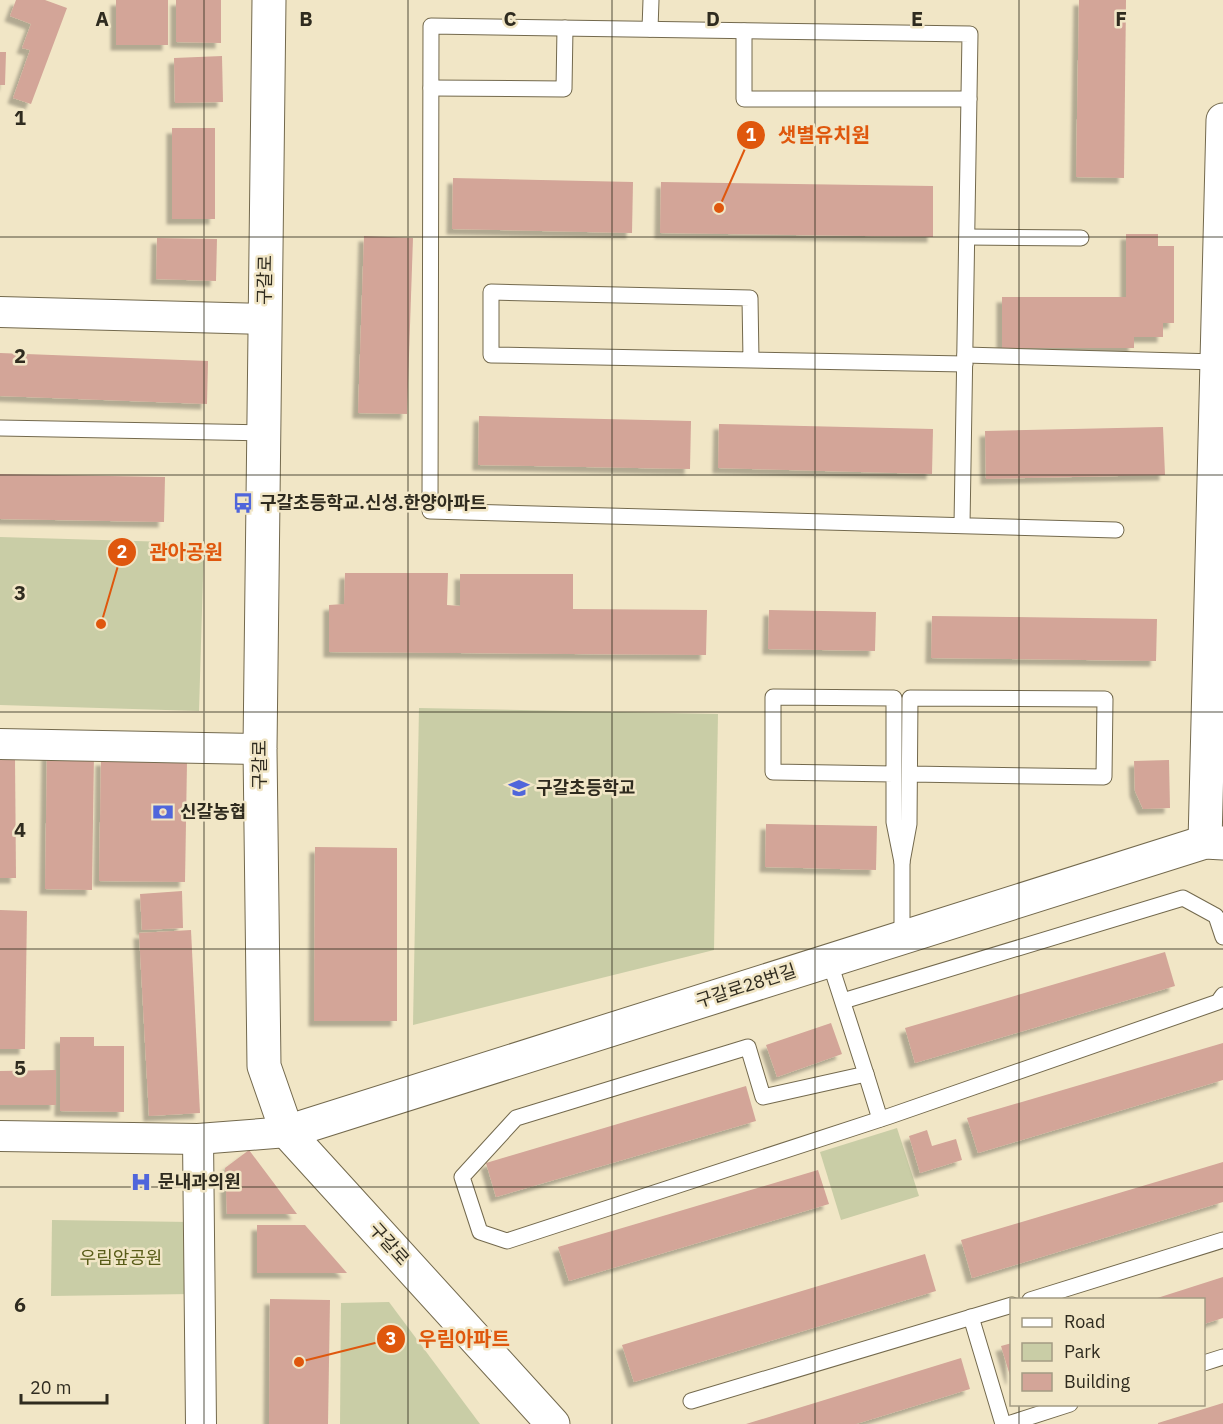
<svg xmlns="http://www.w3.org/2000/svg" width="1223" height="1424" font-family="'IBM Plex Sans','Noto Sans KR',sans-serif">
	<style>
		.green { fill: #c9cda6 }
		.building { fill: #d3a598; filter: url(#shadow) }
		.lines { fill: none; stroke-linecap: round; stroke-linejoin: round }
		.service-casing { stroke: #73694d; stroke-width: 17 }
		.minor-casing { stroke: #73694d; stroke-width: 32 }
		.tertiary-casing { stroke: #73694d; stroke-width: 35 }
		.service { stroke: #fff; stroke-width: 15 }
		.minor { stroke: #fff; stroke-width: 30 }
		.tertiary { stroke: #fff; stroke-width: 33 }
		.grid { fill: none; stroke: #2f2b1f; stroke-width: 1.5; stroke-opacity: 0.55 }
		.labels { text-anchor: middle; stroke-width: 5; stroke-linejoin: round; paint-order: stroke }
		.street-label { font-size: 18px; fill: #2f2b1f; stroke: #f1e6c6 }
		.poi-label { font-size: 18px; font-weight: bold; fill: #2f2b1f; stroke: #f1e6c6; text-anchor: start }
		.park-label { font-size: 18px; fill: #595c18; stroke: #f1e6c6 }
		.grid-label { font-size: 20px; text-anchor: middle; font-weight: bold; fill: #2f2b1f; stroke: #f1e6c6; stroke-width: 5; stroke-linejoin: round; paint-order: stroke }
		.leader { fill: none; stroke: #df570d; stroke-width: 2 }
		.callout-dot { fill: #df570d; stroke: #f1e6c6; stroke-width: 2 }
		.mark-label { font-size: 18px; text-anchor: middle; font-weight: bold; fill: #fff }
		.callout-label { font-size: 20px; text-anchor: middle; font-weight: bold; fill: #df570d; stroke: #f1e6c6; stroke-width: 5; stroke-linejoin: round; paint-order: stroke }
	</style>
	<defs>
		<filter id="shadow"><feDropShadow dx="-5.5" dy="5.5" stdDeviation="1.5" flood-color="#0004"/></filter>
	</defs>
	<rect width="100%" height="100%" fill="#f1e6c6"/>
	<g class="green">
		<path d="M0,537L204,543L199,711L0,705Z"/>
		<path d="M419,708L718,714L714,950L413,1025Z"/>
		<path d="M897,1128L919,1196L841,1220L820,1152Z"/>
		<path d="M52,1220L190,1222L191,1294L51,1296Z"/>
		<path d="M389,1302L480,1424H340L341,1303Z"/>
	</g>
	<g class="building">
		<path d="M16,0H45L67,8L31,104L13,98L30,50L22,48L31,24L10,16Z"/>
		<rect x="116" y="0" width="52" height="45"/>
		<path d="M176,0H221V43L176,42Z"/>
		<path d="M1079,0H1126L1124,178L1076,177Z"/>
		<path d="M0,52H6L5,85H0Z"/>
		<path d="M222,56L223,102L175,103L174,58Z"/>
		<rect x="172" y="128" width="43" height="91"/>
		<path d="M453,178L633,182L632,233L452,229Z"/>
		<path d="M661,182L933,186V237L660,233Z"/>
		<path d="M1126,234H1158V246H1174V323H1163V337H1134V348H1002V297H1126Z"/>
		<path d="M364,236L413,238L407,414L358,413Z"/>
		<path d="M157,238L217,239L216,281L156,279Z"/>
		<path d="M0,353L208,361L207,404L0,396Z"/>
		<path d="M479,416L691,421L690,469L478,465Z"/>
		<path d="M719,424L933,429L932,474L718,468Z"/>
		<path d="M1163,427L1165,475L986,479L985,431Z"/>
		<path d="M0,474L165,477L164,522L0,519Z"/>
		<path d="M345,573H448L447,605L460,606V574H573V609L707,610L706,655L329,652V605L344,604Z"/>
		<path d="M769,610L876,612L875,651L768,649Z"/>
		<path d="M932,616L1157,619L1156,661L931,658Z"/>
		<path d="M47,753L94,754L92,890L45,889Z"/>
		<path d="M0,757H15L16,878H0Z"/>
		<path d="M101,760L187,762L185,882L99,881Z"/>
		<path d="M1169,760L1170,808L1143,809L1135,791L1134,761Z"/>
		<path d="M766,824L877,826L876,870L765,867Z"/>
		<path d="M315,847L397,848V1021H314Z"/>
		<path d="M182,891L183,928L142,930L140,894Z"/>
		<path d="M0,910L27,911L25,1049H0Z"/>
		<path d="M191,930L200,1113L149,1116L139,933Z"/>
		<path d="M1165,952L1175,986L915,1063L905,1028Z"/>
		<path d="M831,1023L842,1054L777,1077L766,1045Z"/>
		<path d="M60,1037H94V1046H124V1112L60,1111Z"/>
		<path d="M1223,1043V1080L978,1153L967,1118Z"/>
		<path d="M56,1070V1105H0V1071Z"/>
		<path d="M746,1086L756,1121L496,1197L486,1163Z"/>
		<path d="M927,1130L932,1146L956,1139L962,1160L920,1173L909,1136Z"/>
		<path d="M249,1150L297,1214H227L225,1168Z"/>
		<path d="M1223,1162V1202L972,1278L961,1240Z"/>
		<path d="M818,1170L829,1204L569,1281L558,1247Z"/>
		<path d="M257,1225H305L347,1273H257Z"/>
		<path d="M925,1254L936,1291L634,1382L622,1345Z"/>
		<path d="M1223,1277V1318L1204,1324V1300H1151Z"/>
		<path d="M270,1299L330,1300L328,1424H269Z"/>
		<path d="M1012,1343V1379H1011L1001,1346Z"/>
		<path d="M961,1358L970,1389L856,1424H746Z"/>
		<path d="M1223,1403V1424H1158V1423Z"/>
	</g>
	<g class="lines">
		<g class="service-casing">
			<g id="service">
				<path d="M650,29L651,0"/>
				<path d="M744,31V99H969"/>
				<path d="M431,88L564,89L565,28"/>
				<path d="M967,237L1081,238"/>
				<path d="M965,355L1217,362"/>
				<path d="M751,360L750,298L491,292V355L965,364"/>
				<path d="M0,428L264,433"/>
				<path d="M962,525L970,34L431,26L430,511L1116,530"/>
				<path d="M893,774L773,772V697L894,698V822L902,862L909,824L910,698L1105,699L1104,777L910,774"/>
				<path d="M902,862V937"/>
				<path d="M829,960L866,1074L763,1097L748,1047L516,1118L462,1177L480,1232L507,1241L890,1116L1218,1002L1223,995"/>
				<path d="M843,1001L1183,898L1216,916L1223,937"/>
				<path d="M866,1074L880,1119"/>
				<path d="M1030,1300L1223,1240"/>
				<path d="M971,1317L1003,1424"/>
				<path d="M1204,1363L1223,1357"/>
				<path d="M691,1401L1012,1305"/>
				<path d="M1008,1424L1070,1404"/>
			</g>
		</g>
		<g class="minor-casing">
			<g id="minor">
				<path d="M0,312L265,319"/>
				<path d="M0,744L260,749"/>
				<path d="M0,1136L198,1139L287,1132"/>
				<path d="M198,1139L201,1424"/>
			</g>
		</g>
		<g class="tertiary-casing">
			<g id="tertiary">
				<path d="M269,0L260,749L264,1066L287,1132L553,1424"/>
				<path d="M1205,842L1223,120"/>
				<path d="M287,1132L1205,842L1223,843"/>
			</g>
		</g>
		<use href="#service" class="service"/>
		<use href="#minor" class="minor"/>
		<use href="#tertiary" class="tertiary"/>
	</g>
	<path class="grid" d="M204,0V1424M408,0V1424M612,0V1424M815,0V1424M1019,0V1300M0,237H1223M0,475H1223M0,712H1223M0,949H1223M0,1187H1223M1019,1404V1424"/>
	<defs>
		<g id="bus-bare" transform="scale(1.62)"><path d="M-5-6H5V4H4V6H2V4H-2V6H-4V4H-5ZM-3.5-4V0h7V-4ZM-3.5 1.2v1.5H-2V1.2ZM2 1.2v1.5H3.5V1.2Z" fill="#5066db" stroke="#f1e6c6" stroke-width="2.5" paint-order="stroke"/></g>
		<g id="school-bare" transform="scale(1.62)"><path d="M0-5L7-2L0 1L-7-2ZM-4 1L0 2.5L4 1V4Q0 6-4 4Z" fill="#5066db" stroke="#f1e6c6" stroke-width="2.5" paint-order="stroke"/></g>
		<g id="bank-bare" transform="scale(1.62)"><path d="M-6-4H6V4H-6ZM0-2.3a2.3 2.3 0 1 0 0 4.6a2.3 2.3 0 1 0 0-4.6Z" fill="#5066db" stroke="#f1e6c6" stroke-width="2.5" paint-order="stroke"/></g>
		<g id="hospital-bare" transform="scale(1.62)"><path d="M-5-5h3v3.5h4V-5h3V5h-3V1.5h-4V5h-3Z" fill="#5066db" stroke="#f1e6c6" stroke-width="2.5" paint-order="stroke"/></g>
	</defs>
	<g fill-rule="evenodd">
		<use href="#bus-bare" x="243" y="503"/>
		<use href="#school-bare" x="519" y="788"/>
		<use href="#bank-bare" x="163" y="812"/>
		<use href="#hospital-bare" x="141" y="1182"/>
	</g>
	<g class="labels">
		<g class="street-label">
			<text transform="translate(265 280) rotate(-89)" y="6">구갈로</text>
			<text transform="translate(260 765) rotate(-90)" y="6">구갈로</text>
			<text transform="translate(746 986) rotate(-18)" y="6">구갈로28번길</text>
			<text transform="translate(389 1244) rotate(48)" y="6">구갈로</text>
		</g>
		<g class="poi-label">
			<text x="260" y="509">구갈초등학교.신성.한양아파트</text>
			<text x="536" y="794">구갈초등학교</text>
			<text x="180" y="818">신갈농협</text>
			<text x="158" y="1188">문내과의원</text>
		</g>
		<g class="park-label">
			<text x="121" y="1264">우림앞공원</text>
		</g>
	</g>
	<g class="grid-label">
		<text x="102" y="26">A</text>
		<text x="306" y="26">B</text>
		<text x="510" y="26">C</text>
		<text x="713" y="26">D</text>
		<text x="917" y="26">E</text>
		<text x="1121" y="26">F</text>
		<text x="20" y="125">1</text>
		<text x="20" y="363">2</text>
		<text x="20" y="600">3</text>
		<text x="20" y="837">4</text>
		<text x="20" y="1075">5</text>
		<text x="20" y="1312">6</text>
	</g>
	<path class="leader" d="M719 208L751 135M101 624L122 552M299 1362L391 1339"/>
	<g class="callout-dot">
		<circle cx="719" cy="208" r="6"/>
		<circle cx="101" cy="624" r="6"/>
		<circle cx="299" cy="1362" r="6"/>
		<circle cx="751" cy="135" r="15"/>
		<circle cx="122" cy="552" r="15"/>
		<circle cx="391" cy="1339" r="15"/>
	</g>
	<g class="mark-label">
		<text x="751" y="141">1</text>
		<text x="122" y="558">2</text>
		<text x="391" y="1345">3</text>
	</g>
	<g class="callout-label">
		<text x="824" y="142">샛별유치원</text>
		<text x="186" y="559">관아공원</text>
		<text x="464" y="1346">우림아파트</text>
	</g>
	<rect x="1010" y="1298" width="195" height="108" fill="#f1e6c6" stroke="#a39b83" stroke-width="1.5"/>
	<rect x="1022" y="1318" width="30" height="9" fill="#ffffff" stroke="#a39b83" stroke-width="1.5"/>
	<text x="1064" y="1328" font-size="18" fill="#2f2b1f">Road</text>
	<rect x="1022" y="1343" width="30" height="18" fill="#c9cda6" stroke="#a39b83" stroke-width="1.5"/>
	<text x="1064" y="1358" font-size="18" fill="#2f2b1f">Park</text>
	<rect x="1022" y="1373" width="30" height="18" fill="#d3a598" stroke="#a39b83" stroke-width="1.5"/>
	<text x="1064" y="1388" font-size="18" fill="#2f2b1f">Building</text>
	<path d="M21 1394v9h86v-9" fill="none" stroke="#2f2b1f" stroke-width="3"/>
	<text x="30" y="1394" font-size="18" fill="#2f2b1f" stroke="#f1e6c6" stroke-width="4.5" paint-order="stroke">20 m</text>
</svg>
